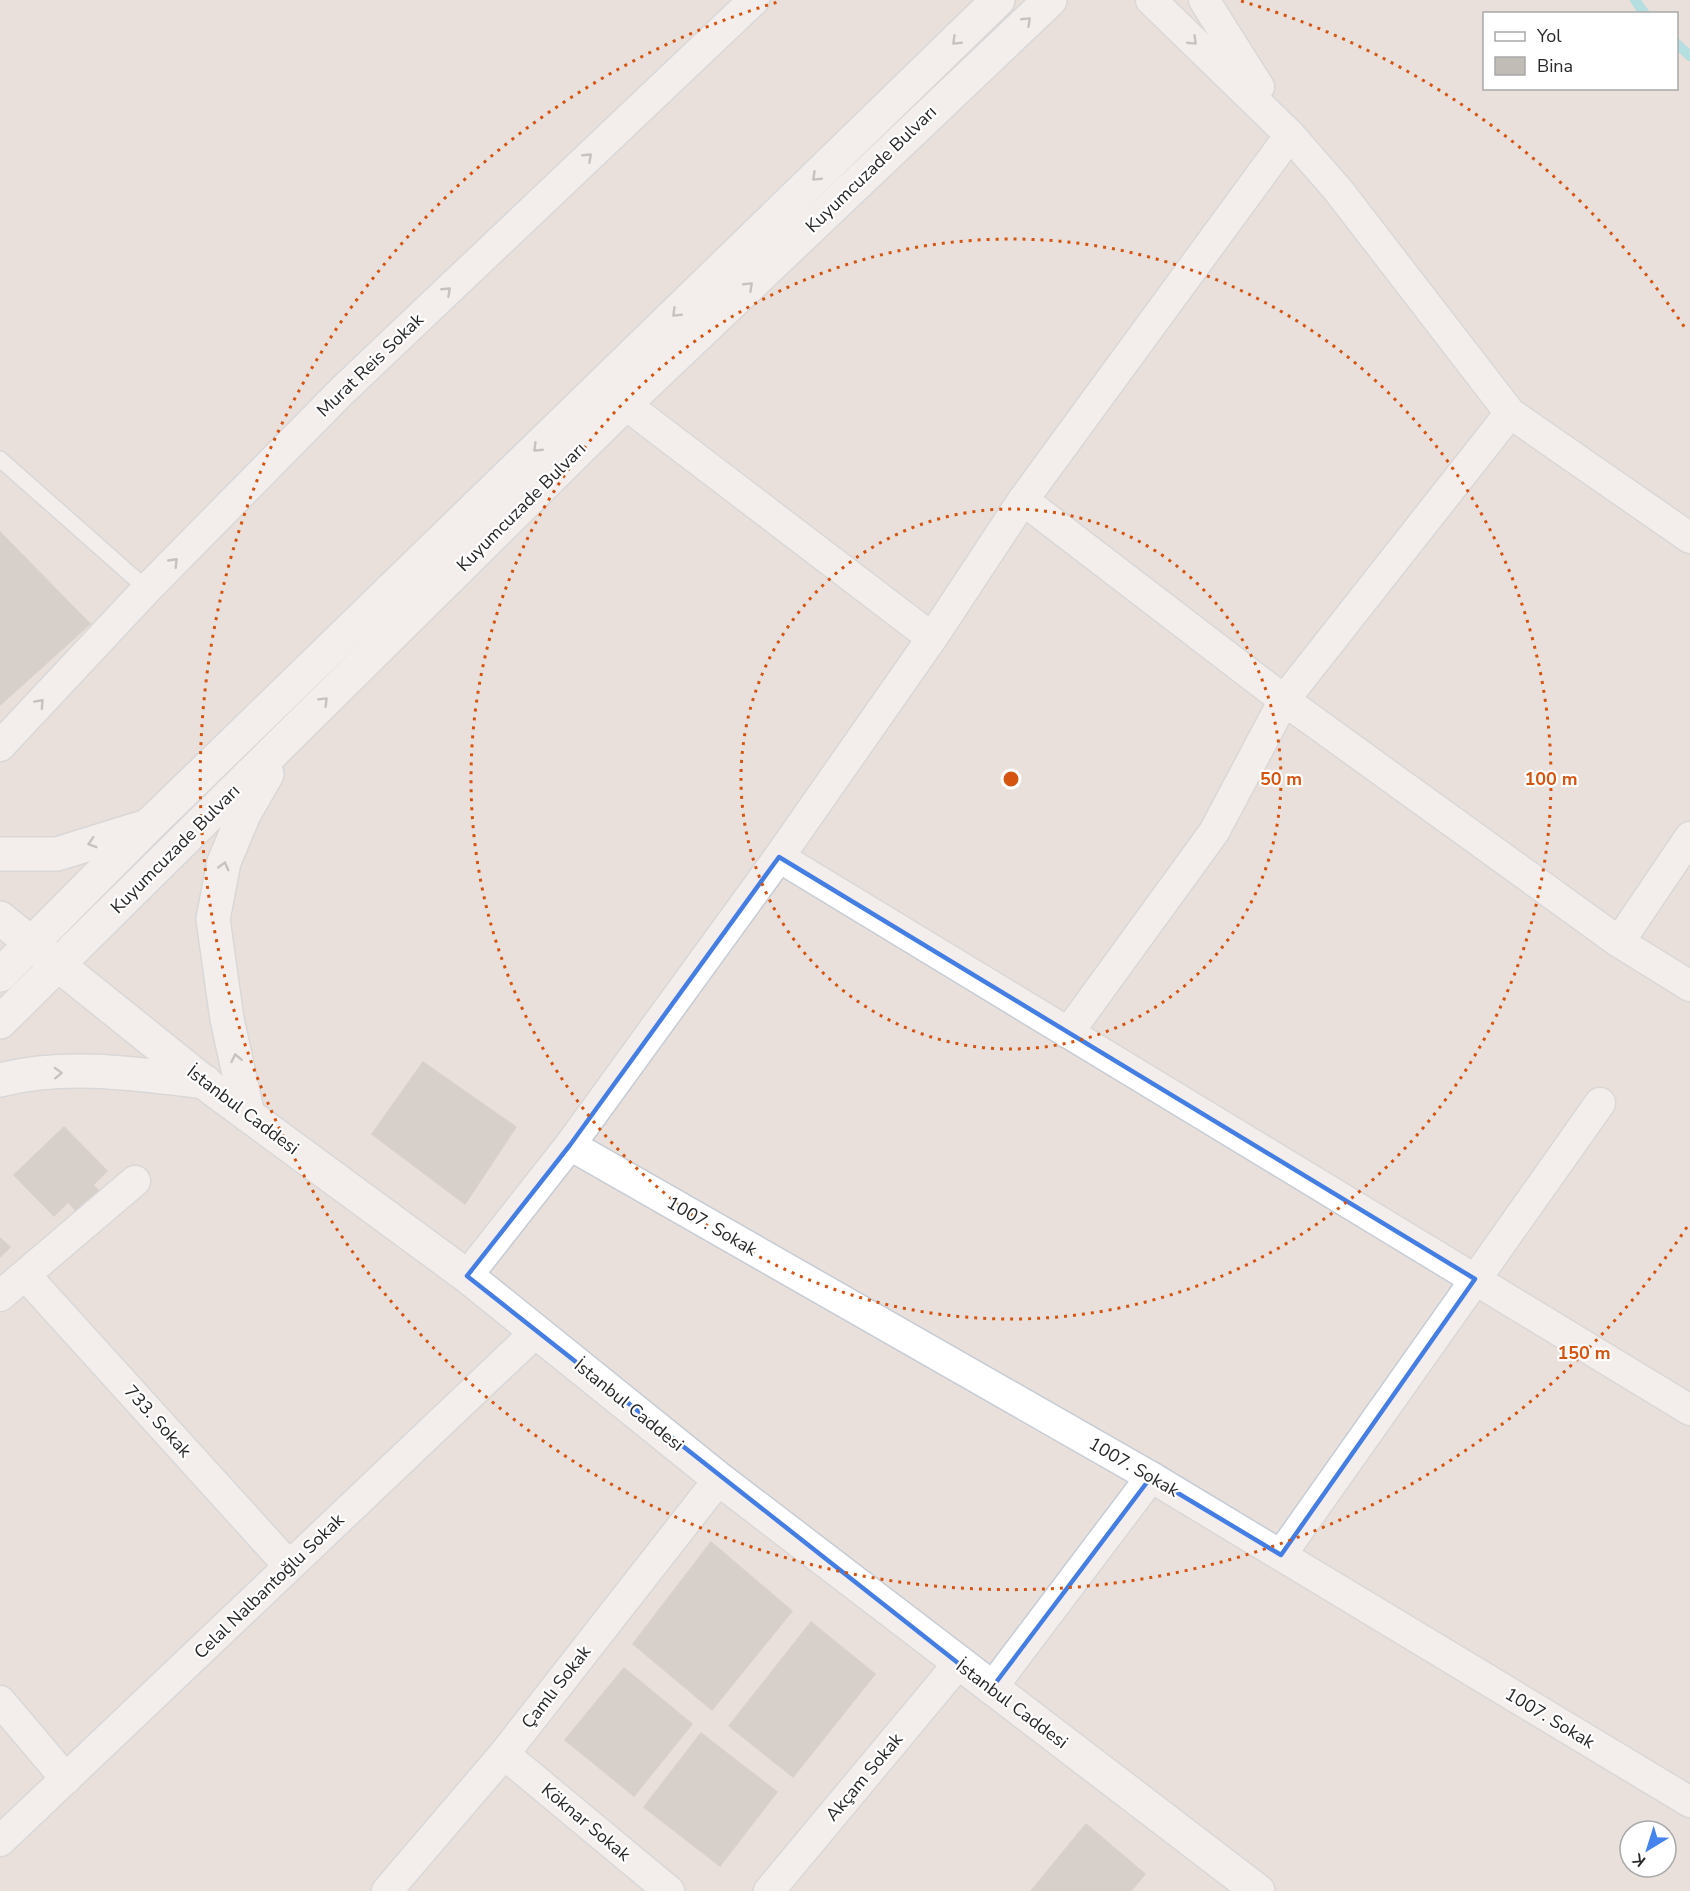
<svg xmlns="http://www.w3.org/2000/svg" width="1690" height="1891" font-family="'Nunito Sans',sans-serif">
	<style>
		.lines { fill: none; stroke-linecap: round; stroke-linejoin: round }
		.stream { stroke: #74dce5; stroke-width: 10 }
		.building { fill: #c2bcb6; stroke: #c5bcb5; stroke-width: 1.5 }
		.service-casing { stroke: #c6ccd5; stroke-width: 18 }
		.minor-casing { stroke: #c6ccd5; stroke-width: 33 }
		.secondary-casing { stroke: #c6ccd5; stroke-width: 36 }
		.service { stroke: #fff; stroke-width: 15 }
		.minor { stroke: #fff; stroke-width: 30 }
		.secondary { stroke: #fff; stroke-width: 33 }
		.oneway { stroke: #9e9e9e }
		.marked { fill: none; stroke: #447ee3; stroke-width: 4.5; stroke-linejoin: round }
		.ring { fill: none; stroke: #d5540f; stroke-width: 3; stroke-dasharray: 3 6 }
		.labels { text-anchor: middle; stroke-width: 4.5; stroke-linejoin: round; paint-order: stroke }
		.street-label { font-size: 18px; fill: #282828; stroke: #fff }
		.centre { fill: #d5540f; stroke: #fff; stroke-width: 3 }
		.ring-label { font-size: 18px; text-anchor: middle; font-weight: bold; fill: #d5540f; stroke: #fff; stroke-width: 4.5; stroke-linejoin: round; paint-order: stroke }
	</style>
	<rect width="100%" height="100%" fill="#eae0db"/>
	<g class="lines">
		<g class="stream">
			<path d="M1635,0L1645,14"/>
			<path d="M1676,43L1690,56"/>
		</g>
	</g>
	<g class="building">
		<path d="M0,532L90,624L0,705Z"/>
		<path d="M423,1062L516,1127L465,1204L372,1134Z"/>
		<path d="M64,1127L107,1171L93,1185L102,1194L81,1216L68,1202L54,1216L14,1175Z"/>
		<path d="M0,1238L10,1247L0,1257Z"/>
		<path d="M711,1542L792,1611L712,1710L633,1644Z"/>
		<path d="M811,1622L875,1674L793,1777L729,1726Z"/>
		<path d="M624,1668L692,1724L634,1796L565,1740Z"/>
		<path d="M701,1733L777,1792L720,1866L644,1807Z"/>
		<path d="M1086,1824L1145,1874L1131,1891H1031Z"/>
	</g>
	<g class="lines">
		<g class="service-casing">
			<path id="service" d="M0,459L147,589"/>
		</g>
		<g class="minor-casing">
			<g id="minor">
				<path d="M1151,0L1290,135L1338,190L1510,413L1690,538"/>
				<path d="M1204,0L1259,87"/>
				<path d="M625,404L932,638"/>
				<path d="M1023,500L1284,700L1510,413"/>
				<path d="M0,746L147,589L342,391L754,0"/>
				<path d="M779,857L1690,1410"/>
				<path d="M1619,942L1690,837"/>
				<path d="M1068,1033L1214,832L1284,700L1619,942L1690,986"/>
				<path d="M570,1145L1151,1477L1690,1802"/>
				<path d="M26,1276L289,1566"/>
				<path d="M467,1276L570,1145L779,857L932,638L1023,500L1290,135"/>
				<path d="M0,1296L135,1181"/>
				<path d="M1281,1555L1600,1103"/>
				<path d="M991,1689L1151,1477"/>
				<path d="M0,1701L66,1779"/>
				<path d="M504,1754L669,1891"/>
				<path d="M0,1841L537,1331"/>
				<path d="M387,1891L504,1754L719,1479"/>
				<path d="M769,1891L958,1664"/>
			</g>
		</g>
		<g class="secondary-casing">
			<g id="secondary">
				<path d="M0,854H57L144,827"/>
				<path d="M0,918L214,1090L467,1276L719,1479L1258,1891"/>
				<path d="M0,975L148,826L998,0"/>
				<path d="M0,1022L625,404L1050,0"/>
				<path d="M0,1080C67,1063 138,1074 205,1082"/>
				<path d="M248,1115L227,1019L213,919L224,862L244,814L267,774"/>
			</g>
		</g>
		<use href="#service" class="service"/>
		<use href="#minor" class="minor"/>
		<use href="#secondary" class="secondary"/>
	</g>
	<defs><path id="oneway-chevron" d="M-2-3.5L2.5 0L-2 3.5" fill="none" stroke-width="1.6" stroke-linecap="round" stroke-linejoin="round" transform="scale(1.5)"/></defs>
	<g class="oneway">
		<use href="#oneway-chevron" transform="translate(1027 21) rotate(-44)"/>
		<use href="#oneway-chevron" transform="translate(956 41) rotate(136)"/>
		<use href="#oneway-chevron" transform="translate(1193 41) rotate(44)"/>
		<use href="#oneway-chevron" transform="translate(588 157) rotate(-43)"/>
		<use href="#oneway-chevron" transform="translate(816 177) rotate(136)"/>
		<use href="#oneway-chevron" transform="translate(749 286) rotate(-44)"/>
		<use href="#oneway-chevron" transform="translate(447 291) rotate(-43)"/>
		<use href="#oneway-chevron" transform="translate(676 313) rotate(136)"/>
		<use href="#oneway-chevron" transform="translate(537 448) rotate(136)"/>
		<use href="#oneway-chevron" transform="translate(174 562) rotate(-46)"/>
		<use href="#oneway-chevron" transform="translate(324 701) rotate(-45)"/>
		<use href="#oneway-chevron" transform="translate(40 703) rotate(-47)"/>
		<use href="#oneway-chevron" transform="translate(92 843) rotate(163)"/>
		<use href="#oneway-chevron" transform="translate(224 866) rotate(-75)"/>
		<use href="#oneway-chevron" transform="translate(236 1058) rotate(-102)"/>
		<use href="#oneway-chevron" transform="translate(58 1073) rotate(-2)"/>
	</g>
	<path d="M0 0H1690V1891H0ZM779,857L1475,1279L1281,1555L1151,1477L991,1689L467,1276L570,1145Z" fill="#eae0db" fill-opacity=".55" fill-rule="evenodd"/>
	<path class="marked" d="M779,857L1475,1279L1281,1555L1151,1477L991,1689L467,1276L570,1145Z"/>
	<g class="ring">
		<circle cx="1011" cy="779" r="270"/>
		<circle cx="1011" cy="779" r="540"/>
		<path d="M1687 1227A811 811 0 1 1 781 1M1241 1A811 811 0 0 1 1687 331"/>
	</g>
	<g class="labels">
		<g class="street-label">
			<text transform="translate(871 169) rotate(-44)" y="6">Kuyumcuzade Bulvarı</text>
			<text transform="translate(370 365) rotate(-44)" y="6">Murat Reis Sokak</text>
			<text transform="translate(521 507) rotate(-45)" y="6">Kuyumcuzade Bulvarı</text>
			<text transform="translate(175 849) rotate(-45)" y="6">Kuyumcuzade Bulvarı</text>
			<text transform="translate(243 1110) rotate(37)" y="6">İstanbul Caddesi</text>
			<text transform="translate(712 1226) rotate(30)" y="6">1007. Sokak</text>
			<text transform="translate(629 1405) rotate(39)" y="6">İstanbul Caddesi</text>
			<text transform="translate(158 1421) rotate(48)" y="6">733. Sokak</text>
			<text transform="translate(1134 1467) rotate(30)" y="6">1007. Sokak</text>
			<text transform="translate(269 1586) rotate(-44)" y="6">Celal Nalbantoğlu Sokak</text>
			<text transform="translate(556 1687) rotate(-52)" y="6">Çamlı Sokak</text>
			<text transform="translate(1012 1704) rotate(37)" y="6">İstanbul Caddesi</text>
			<text transform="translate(1550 1718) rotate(31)" y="6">1007. Sokak</text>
			<text transform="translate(864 1777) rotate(-50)" y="6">Akçam Sokak</text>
			<text transform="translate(586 1822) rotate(40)" y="6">Köknar Sokak</text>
		</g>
	</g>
	<circle cx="1011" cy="779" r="9" class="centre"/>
	<g class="ring-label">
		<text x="1281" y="785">50 m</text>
		<text x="1551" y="785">100 m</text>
		<text x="1584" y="1359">150 m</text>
	</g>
	<rect x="1483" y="12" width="195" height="78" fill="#ffffff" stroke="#a9a9a9" stroke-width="1.5"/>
	<rect x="1495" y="32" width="30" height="9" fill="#ffffff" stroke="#a9a9a9" stroke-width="1.5"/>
	<text x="1537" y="42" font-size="18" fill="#282828">Yol</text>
	<rect x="1495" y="57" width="30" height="18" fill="#c2bcb6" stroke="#a9a9a9" stroke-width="1.5"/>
	<text x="1537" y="72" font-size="18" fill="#282828">Bina</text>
	<g transform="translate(1648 1849) rotate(218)"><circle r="28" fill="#ffffff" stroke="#a9a9a9" stroke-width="1.5"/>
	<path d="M0-4.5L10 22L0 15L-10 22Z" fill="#4583ed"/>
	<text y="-9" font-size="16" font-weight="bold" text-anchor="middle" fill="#282828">K</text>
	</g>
</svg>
